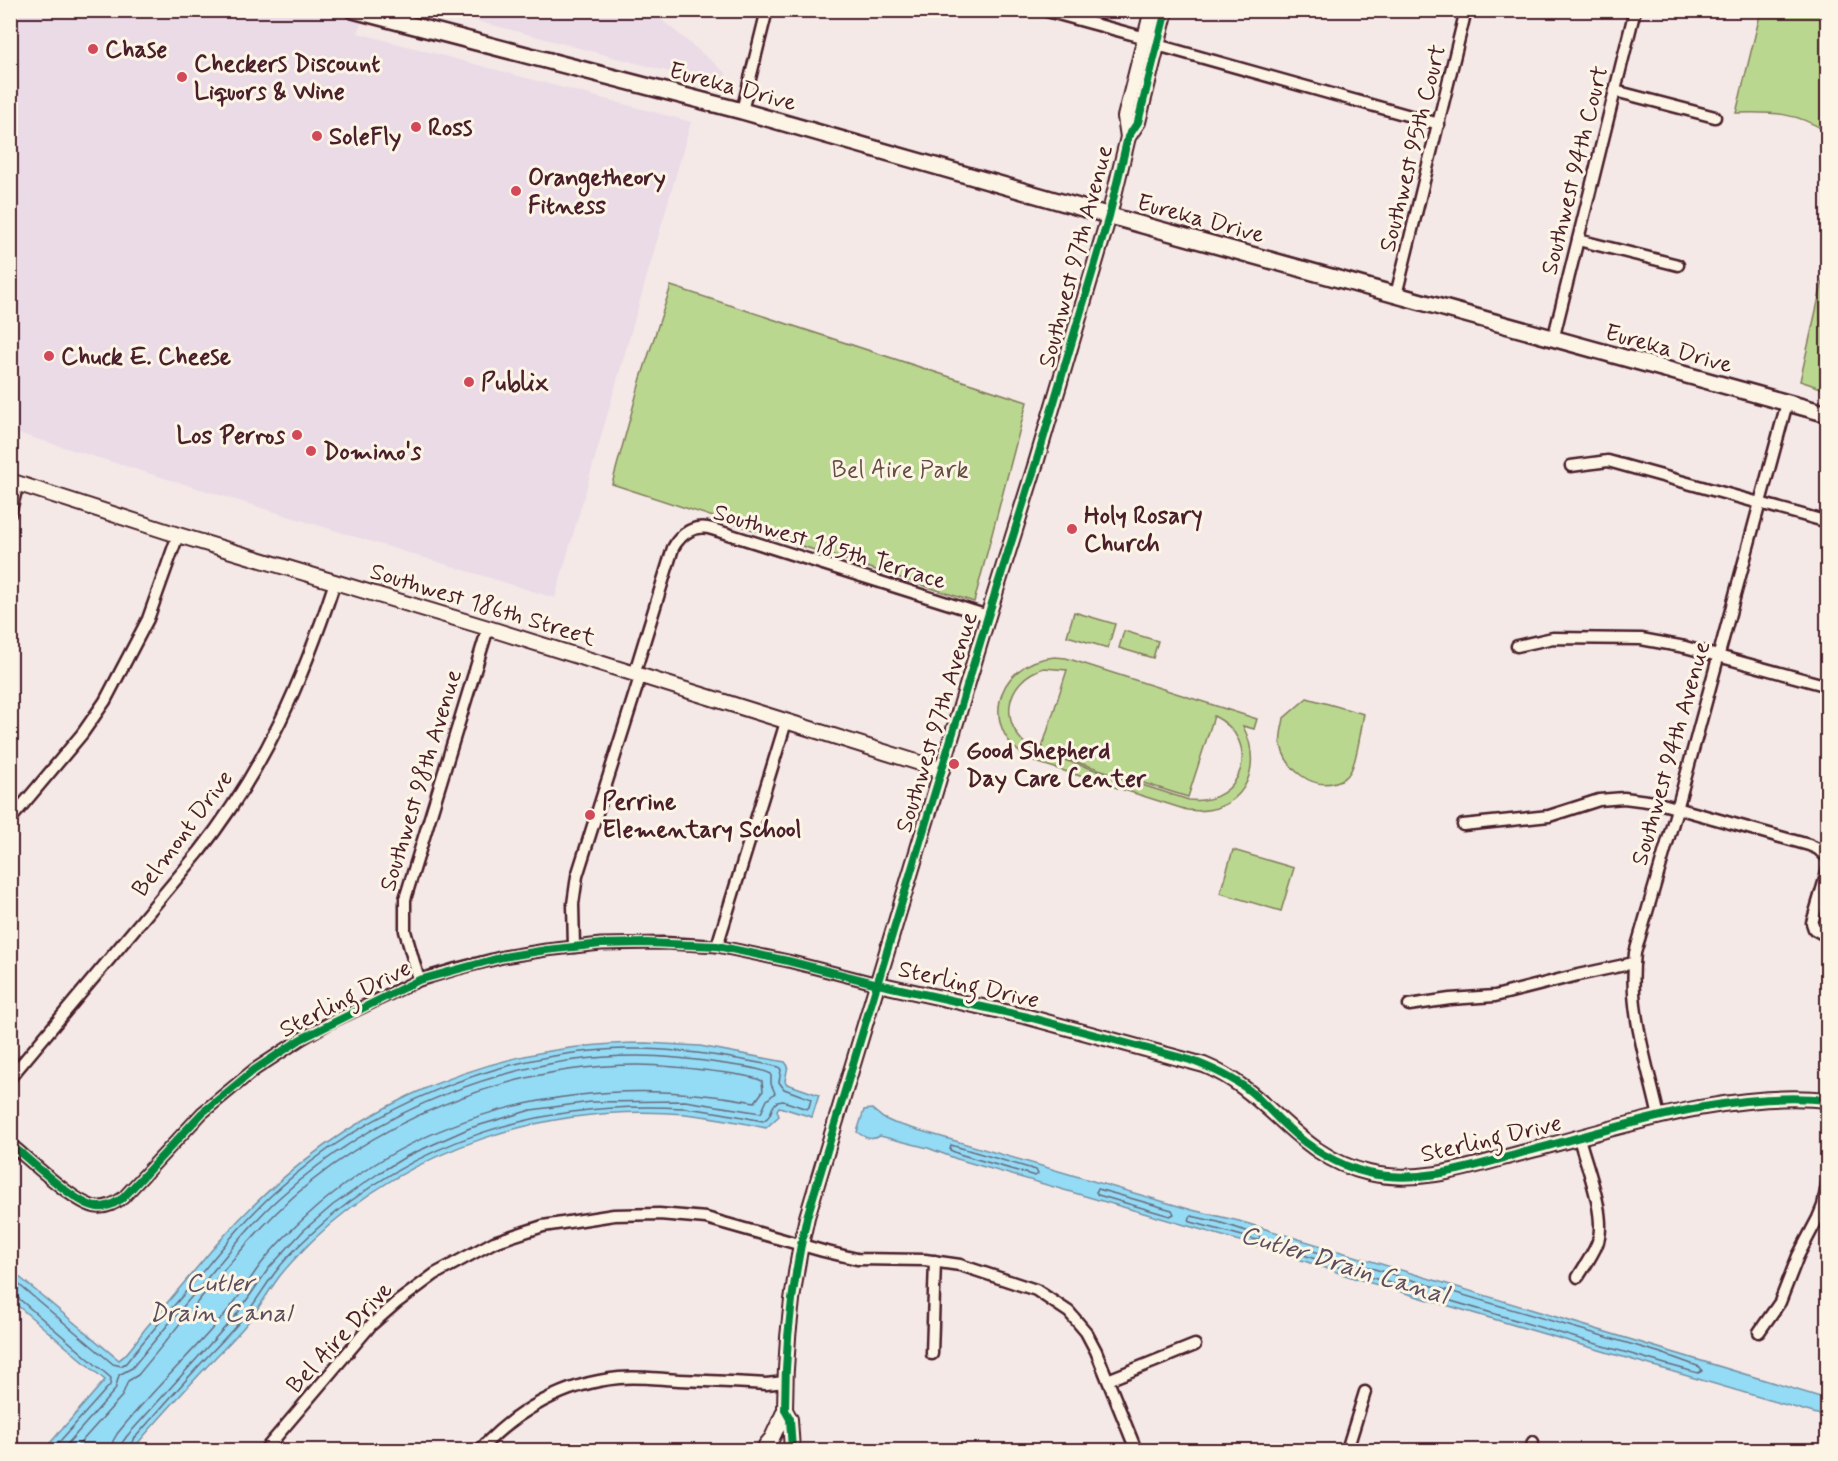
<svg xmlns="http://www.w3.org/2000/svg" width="1838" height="1461" font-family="Mynerve,sans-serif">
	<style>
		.built { fill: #eadbe7 }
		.green { fill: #bad78f; stroke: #827b5d; stroke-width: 1.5; fill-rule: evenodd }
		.water { fill: #94dbf5; stroke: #7690a4; stroke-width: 1.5 }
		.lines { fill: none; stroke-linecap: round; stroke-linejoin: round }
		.shore { stroke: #686a7c; stroke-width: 1.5 }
		.minor-casing { stroke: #4a1f2b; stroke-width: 15 }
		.tertiary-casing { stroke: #4a1f2b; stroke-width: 18 }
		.secondary-casing { stroke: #4a1f2b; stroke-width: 20 }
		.minor { stroke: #fcf5e5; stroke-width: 10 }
		.tertiary { stroke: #fcf5e5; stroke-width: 14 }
		.secondary { stroke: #fcf5e5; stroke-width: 15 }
		.cycleway-casing { stroke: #fcf5e5; stroke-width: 11 }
		.cycleway { stroke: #00873e; stroke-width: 8 }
		.poi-dot { fill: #d1495b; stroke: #fcf5e5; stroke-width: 2 }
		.labels { text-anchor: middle; stroke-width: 6; stroke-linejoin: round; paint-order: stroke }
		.poi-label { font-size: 24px; font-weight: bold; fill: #4a1f2b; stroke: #fcf5e5; text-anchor: start }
		.street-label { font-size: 24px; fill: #4a1f2b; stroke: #fcf5e5 }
		.park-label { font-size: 24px; fill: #664d44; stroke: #fcf5e5 }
		.water-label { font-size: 26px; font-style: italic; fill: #5c4e5e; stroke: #fcf5e5 }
	</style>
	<rect width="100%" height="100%" fill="#f4e9e6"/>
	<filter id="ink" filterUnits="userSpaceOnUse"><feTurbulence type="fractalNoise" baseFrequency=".0167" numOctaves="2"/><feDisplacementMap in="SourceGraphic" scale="12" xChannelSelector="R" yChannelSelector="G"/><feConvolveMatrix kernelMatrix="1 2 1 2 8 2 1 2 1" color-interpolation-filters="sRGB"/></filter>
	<g filter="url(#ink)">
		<g class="built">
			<path d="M10,11H365L358,33L691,122L555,598L11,431Z"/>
			<path d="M439,11H651L726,73L723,86Z"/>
		</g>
		<g class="green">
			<path d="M1761,11H1827V132C1797,112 1772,112 1736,113Z"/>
			<path d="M1827,262L1828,390H1827L1800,381Z"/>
			<path d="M671,286L1027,402L974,602L612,484L641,378Z"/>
			<path d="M1074,612L1115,624L1108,648L1067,636Z"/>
			<path d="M1124,631L1158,641L1153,658L1119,648Z"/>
			<path d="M1055,657L1066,658L1257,719L1254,729L1243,726C1266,772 1240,817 1187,810L1036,762C977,736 992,662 1055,657ZM1044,668L1067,670L1041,751L1188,797L1214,716C1263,740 1244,806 1189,800L1033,750C998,727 1003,680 1044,668Z"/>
			<path d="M1307,698L1364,714C1361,727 1357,762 1350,772C1347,778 1342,780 1336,782C1312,790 1286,769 1281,745C1279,737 1283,726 1284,718Z"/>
			<path d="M1233,850L1294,868L1281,911L1220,893Z"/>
		</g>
		<g class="water">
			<path d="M646,1043L700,1046L785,1062L788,1066L785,1081L787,1084L819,1095L812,1117L779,1107L777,1110L779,1116L766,1128C739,1122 713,1117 685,1114C551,1103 411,1146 313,1240C301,1252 289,1264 279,1277C268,1292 259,1308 248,1322C237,1336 223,1349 211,1362C184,1391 157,1420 132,1450H44L105,1380L11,1300V1270L119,1360C130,1353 137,1339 145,1329C169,1301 192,1273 216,1245C327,1117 475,1043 646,1043Z"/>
			<path d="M872,1109L883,1118L894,1123L1192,1210L1239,1221L1827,1399V1417L1354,1278L1278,1252L957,1159L928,1148L880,1136C872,1141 865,1138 857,1132L864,1110Z"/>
		</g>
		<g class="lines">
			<g class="shore">
				<path d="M951,1145L1036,1170L1038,1174L1035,1176L959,1154L950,1150Z"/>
				<path d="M1098,1189L1172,1210L1174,1214L1170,1216L1098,1195L1096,1192Z"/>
				<path d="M1191,1216L1218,1222L1259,1235L1260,1238L1257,1240L1191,1222L1189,1219Z"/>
				<path d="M1296,1246L1661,1353L1700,1367L1702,1371L1698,1373L1665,1364L1356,1273L1295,1252L1293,1248Z"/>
				<path d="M10,1277L113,1364L121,1366L126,1363C148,1335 171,1310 193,1283C219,1252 245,1219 275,1192C369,1106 499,1052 626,1049C678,1048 728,1056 779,1067L781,1070L779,1082L784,1089L811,1099L809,1107L807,1109L783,1101L777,1102C769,1108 774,1115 763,1121C737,1116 710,1110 683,1108C543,1100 414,1139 311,1234C298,1246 284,1260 274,1274C263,1289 254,1305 242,1319C228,1336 211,1352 196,1369C175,1392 154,1416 133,1440L128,1450"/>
				<path d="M10,1296L17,1297L111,1378L110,1385L52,1450"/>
				<path d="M62,1450L115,1390L119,1375L132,1368C154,1341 176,1315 199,1288C225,1257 250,1224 280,1197C376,1110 508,1056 637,1056C669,1056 700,1060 732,1065C745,1067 760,1068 771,1074V1084L775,1093L767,1100L761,1113L685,1101L591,1102L531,1110L470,1128L407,1156L379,1173L333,1205L304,1230L269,1268L237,1314L127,1436L122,1443L120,1450"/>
				<path d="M74,1450L122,1396L128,1381L138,1375C183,1321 227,1262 276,1213C368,1122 508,1065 637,1065C667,1065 697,1069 727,1073C738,1075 752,1076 762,1081L763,1091L755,1102C590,1072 422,1105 298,1224C285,1236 272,1249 261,1264C250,1278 241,1295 229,1309C194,1352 152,1390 117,1434L113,1441L111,1450"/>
			</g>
			<g class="minor-casing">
				<g id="minor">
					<path d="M1043,10L1146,38L1157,45L1439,124"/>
					<path d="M1615,91L1715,117"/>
					<path d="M742,111L767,10"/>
					<path d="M1578,240L1678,265"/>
					<path d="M1396,295L1466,10"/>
					<path d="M1553,340L1635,10"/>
					<path d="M1571,466L1608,461L1828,522"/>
					<path d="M10,514L18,483"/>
					<path d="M1517,646L1553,638L1641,639L1685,647L1828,686"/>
					<path d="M634,675L673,548C681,533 695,524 712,529L988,616"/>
					<path d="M10,820L82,734L105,701L148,619L178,535"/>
					<path d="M1463,825L1549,816L1599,800L1624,798L1655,802L1809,845L1818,849L1828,858"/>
					<path d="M1828,869L1812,923L1814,929L1828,937"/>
					<path d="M717,946L786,722"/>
					<path d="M574,947L573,904L577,876L640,677"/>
					<path d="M419,980L405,931V899L488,628"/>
					<path d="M1409,1005L1450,999L1495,996L1578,975L1634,963"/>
					<path d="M10,1078L199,852C265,768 302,682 335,582"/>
					<path d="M1659,1117C1647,1062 1628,1010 1635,953L1677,809L1787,403"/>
					<path d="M10,1144C29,1159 76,1205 97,1207C107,1208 115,1203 123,1198L202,1113L254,1070L301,1039L329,1023L419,980L456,969L503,957L546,950L601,944L664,943L717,946L788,961L878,984"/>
					<path d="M1578,1277C1584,1267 1592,1256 1597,1244C1608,1218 1586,1165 1579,1138"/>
					<path d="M1759,1332L1780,1302L1798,1256L1818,1218L1823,1206L1828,1179"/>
					<path d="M932,1354L935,1261"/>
					<path d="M1108,1380L1195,1345"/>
					<path d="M265,1450L371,1325L396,1303L435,1274L494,1242L543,1226L614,1215L659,1214L706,1218L823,1251L857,1259L925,1260L960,1265L1036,1290L1069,1312L1086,1332L1096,1351L1136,1450"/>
					<path d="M480,1450C515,1411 565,1383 619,1378C639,1376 659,1379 679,1380C708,1381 737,1382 766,1384L785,1382"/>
					<path d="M1347,1450L1365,1392"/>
					<path d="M1531,1450L1533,1442"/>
				</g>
			</g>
			<g class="tertiary-casing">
				<g id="tertiary">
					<path d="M1128,137L1125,117L1152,10"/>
					<path d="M10,481L178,535L488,628L942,770"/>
					<path d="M878,984L1028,1017L1204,1065C1271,1092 1295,1156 1369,1173C1422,1185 1475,1165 1525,1152C1621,1127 1728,1090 1828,1100"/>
					<path d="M766,1445L772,1438L785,1410"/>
					<path d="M792,1450L790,1419L785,1410C785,1344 792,1281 807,1217L988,616L1036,463L1109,216L1128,137L1138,122L1166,10"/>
				</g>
			</g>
			<g class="secondary-casing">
				<path id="secondary" d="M353,10L742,111L1128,221L1828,414"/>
			</g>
			<use href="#minor" class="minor"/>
			<use href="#tertiary" class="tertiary"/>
			<use href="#secondary" class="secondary"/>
			<g class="cycleway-casing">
				<g id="cycleway">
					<path d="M10,1144C29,1159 76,1205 97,1207C107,1208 115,1203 123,1198L202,1113L254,1070L301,1039L419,980L503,957L546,950L601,944L647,943L717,946L788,961L878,984L1028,1017L1190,1060C1212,1068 1232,1077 1250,1091C1263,1102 1274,1115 1286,1126C1309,1148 1337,1165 1368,1173C1422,1185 1477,1165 1529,1151C1624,1126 1728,1090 1828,1100"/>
					<path d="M792,1450L790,1419L785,1410C785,1344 792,1281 807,1217L988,616L1036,463L1109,216L1128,137L1138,122L1166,10"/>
				</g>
			</g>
			<use href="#cycleway" class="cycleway"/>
		</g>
	</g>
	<g class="poi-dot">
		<circle cx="93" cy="49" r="6"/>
		<circle cx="182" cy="77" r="6"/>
		<circle cx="416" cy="127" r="6"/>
		<circle cx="317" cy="136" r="6"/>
		<circle cx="516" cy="191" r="6"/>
		<circle cx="49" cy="356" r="6"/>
		<circle cx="469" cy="382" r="6"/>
		<circle cx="297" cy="435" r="6"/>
		<circle cx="311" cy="451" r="6"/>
		<circle cx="1072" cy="529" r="6"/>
		<circle cx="954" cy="764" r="6"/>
		<circle cx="590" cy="815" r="6"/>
	</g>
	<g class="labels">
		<g class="poi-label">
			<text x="105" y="57">Chase</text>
			<text x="194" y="71">Checkers Discount<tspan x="194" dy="28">Liquors &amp; Wine</tspan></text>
			<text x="428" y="135">Ross</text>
			<text x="329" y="144">SoleFly</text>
			<text x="528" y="185">Orangetheory<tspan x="528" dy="28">Fitness</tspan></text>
			<text x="61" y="364">Chuck E. Cheese</text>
			<text x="481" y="390">Publix</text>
			<text x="285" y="443" text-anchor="end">Los Perros</text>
			<text x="323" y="459">Domino's</text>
			<text x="1084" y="523">Holy Rosary<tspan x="1084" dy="28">Church</tspan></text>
			<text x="966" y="758">Good Shepherd<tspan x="966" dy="28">Day Care Center</tspan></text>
			<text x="602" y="809">Perrine<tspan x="602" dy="28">Elementary School</tspan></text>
		</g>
		<g class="street-label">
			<text transform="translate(733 86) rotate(15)" y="8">Eureka Drive</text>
			<text transform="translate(1412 148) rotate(-76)" y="8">Southwest 95th Court</text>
			<text transform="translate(1574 170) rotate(-76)" y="8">Southwest 94th Court</text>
			<text transform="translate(1201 218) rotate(15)" y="8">Eureka Drive</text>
			<text transform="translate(1075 256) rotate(-75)" y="8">Southwest 97th Avenue</text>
			<text transform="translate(1669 348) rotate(15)" y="8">Eureka Drive</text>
			<text transform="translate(830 546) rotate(17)" y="8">Southwest 185th Terrace</text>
			<text transform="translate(483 604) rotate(17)" y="8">Southwest 186th Street</text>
			<text transform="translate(936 722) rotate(-73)" y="8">Southwest 97th Avenue</text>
			<text transform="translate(1670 753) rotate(-74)" y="8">Southwest 94th Avenue</text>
			<text transform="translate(420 780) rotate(-73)" y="8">Southwest 98th Avenue</text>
			<text transform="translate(182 833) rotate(-53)" y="8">Belmont Drive</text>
			<text transform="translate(969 984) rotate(13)" y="8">Sterling Drive</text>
			<text transform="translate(345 998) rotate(-27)" y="8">Sterling Drive</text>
			<text transform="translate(1491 1138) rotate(-13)" y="8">Sterling Drive</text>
			<text transform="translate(339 1337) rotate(-47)" y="8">Bel Aire Drive</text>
		</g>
		<g class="park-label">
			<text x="900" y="477">Bel Aire Park</text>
		</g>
		<g class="water-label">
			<text transform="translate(1345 1264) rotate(17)" y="9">Cutler Drain Canal</text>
			<text x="220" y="1291">Cutler<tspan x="220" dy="30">Drain Canal</tspan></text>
		</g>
	</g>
	<rect width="1838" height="1461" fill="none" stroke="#fcf5e5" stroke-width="36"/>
	<rect x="18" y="18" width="1802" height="1425" fill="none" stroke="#4a1f2b" stroke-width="2" filter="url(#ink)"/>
</svg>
